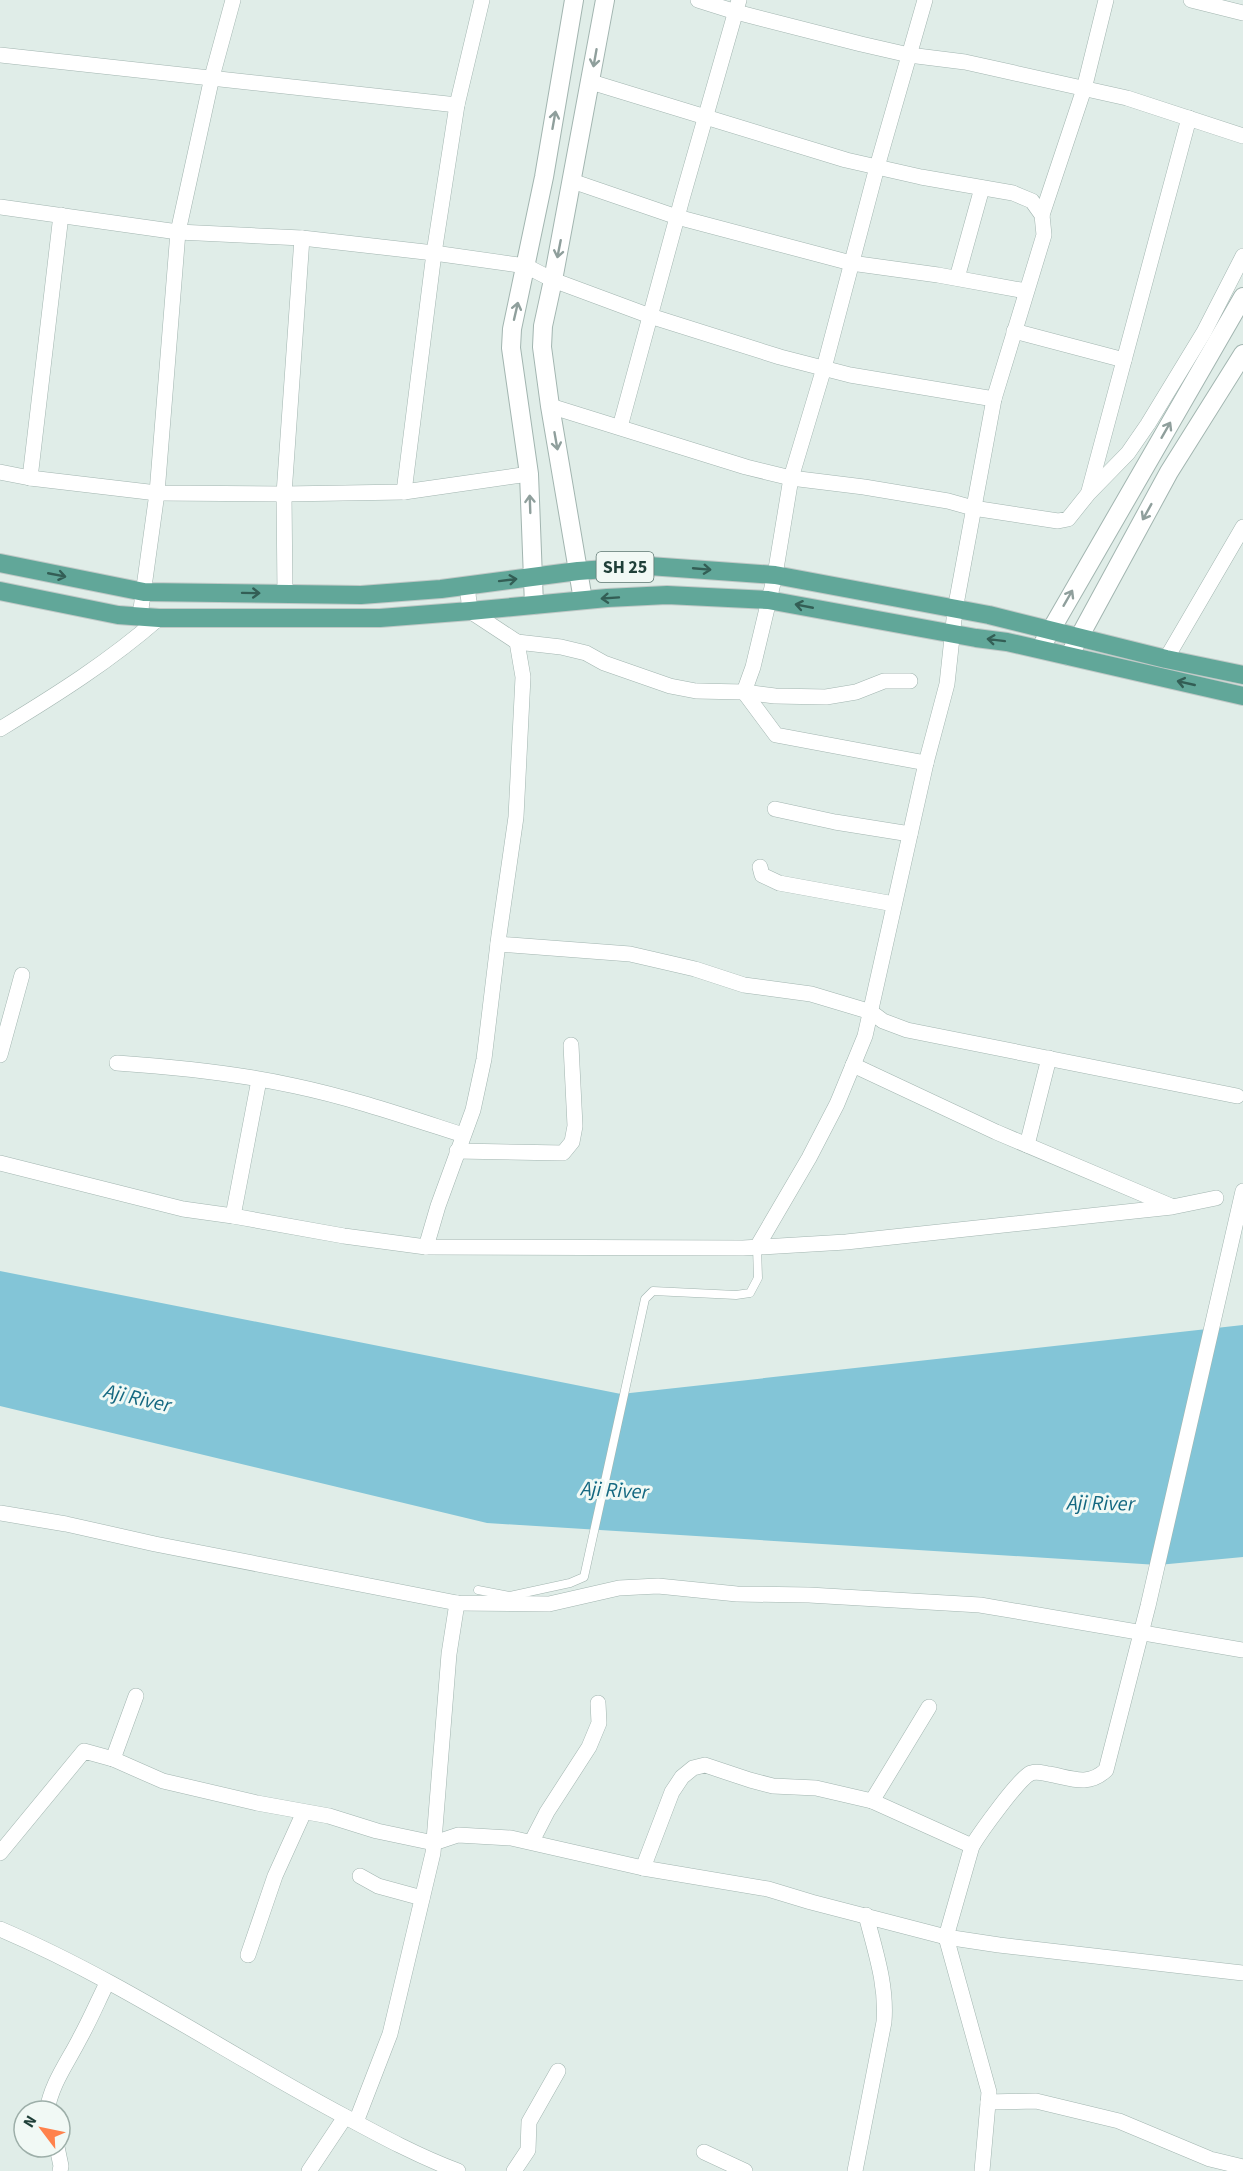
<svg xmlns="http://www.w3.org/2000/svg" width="1243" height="2171" font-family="'Source Sans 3',sans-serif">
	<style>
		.water { fill: #83c5d7 }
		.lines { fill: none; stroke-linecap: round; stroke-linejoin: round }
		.service-casing { stroke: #a2b5b0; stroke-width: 9 }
		.minor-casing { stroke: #a2b5b0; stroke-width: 16 }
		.tertiary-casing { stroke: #a2b5b0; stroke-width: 20 }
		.primary-casing { stroke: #c0c9c7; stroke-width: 20 }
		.service { stroke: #fff; stroke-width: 8 }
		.minor { stroke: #fff; stroke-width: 15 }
		.tertiary { stroke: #fff; stroke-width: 18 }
		.primary { stroke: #61a799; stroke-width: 18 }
		.oneway { stroke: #8f9f9c }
		.oneway2 { stroke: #335e55 }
		.labels { text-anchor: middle; stroke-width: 6; stroke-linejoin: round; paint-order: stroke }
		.shield { fill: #f1f9f5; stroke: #5e7771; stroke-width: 1.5 }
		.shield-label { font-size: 18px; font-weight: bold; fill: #1f3f38 }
		.water-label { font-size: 21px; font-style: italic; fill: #146881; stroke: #f1f9f5 }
	</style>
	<rect width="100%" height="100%" fill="#e0ede8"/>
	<path class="water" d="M0,1271L621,1394L1243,1325V1557L1158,1565L487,1523L0,1406Z"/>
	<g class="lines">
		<g class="service-casing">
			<path id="service" d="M478,1590L510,1596L570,1583L584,1577L645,1299L653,1291L736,1295L750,1293L758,1278L757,1247"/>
		</g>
		<g class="minor-casing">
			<g id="minor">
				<path d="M698,0L736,12L861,44L909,55L965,62L1127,98L1243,136"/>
				<path d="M1191,0L1243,13"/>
				<path d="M0,55L457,105"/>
				<path d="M591,82L846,160L921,177L1013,193L1032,201L1042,215L1044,235L994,399L955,610L947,684L926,763L865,1036L837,1104L809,1158L757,1247"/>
				<path d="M572,181L677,217L851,263L938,275L1026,291"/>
				<path d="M0,207L178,232L302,238L434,253L526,266L553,280L650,316L780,357L850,375L994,399"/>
				<path d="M1042,215L1084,89L1106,0"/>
				<path d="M957,278L982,188"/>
				<path d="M1014,331L1124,360"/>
				<path d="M550,406L746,467L791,478L864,487L948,501L973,508L1058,521L1068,519L1088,494L1128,453L1148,424L1204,332L1243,256"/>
				<path d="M620,427L682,199L739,0"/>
				<path d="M0,472L30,478L157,493L284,494L404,492L529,474"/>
				<path d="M30,478L61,215"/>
				<path d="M1089,491L1189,118"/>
				<path d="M404,492L434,253L457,105L482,0"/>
				<path d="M285,594L284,494L302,238"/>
				<path d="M140,616L157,493L178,232L212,77L233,0"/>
				<path d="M517,642L561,647L586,653L604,663L670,686L696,691L744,692L753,667L775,575L791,478L824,368L877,167L925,0"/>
				<path d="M1166,659L1243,527"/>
				<path d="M744,692L776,735L926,763"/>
				<path d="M744,692L775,696L826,697L856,692L884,681H910"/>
				<path d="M0,729C56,695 110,661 159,618"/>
				<path d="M775,809L835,822L910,834"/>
				<path d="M760,867L762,875L779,883L894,904"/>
				<path d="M498,944L630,954L695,969L744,985L811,994L871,1012L883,1021L907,1030L1237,1096"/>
				<path d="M0,1055L22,975"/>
				<path d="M117,1063C176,1067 236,1073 295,1086C352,1098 407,1117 463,1135"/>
				<path d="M853,1065L996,1132L1171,1206"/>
				<path d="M1027,1145L1049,1058"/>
				<path d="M457,1151L563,1153L572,1142L575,1126L571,1045"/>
				<path d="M0,1163L183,1209L233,1216L344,1236L426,1247L743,1248L846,1242L1172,1207L1216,1198"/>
				<path d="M233,1216L259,1080"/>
				<path d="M426,1247L438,1206L473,1110L484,1059L499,935L516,817L523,677L517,642L470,611L467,585"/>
				<path d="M0,1513L66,1524L155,1544L457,1603L549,1604L619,1588L658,1586L737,1594L809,1595L980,1605L1243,1650"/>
				<path d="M113,1759L136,1696"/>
				<path d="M872,1801L929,1707"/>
				<path d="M532,1841L547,1812L589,1747L599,1723L598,1703"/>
				<path d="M0,1853L84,1751L113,1759L163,1781L257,1803L329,1816L377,1831L434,1843L458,1835L511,1838L643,1868L768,1889L811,1902L946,1937L999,1945L1243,1973"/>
				<path d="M643,1868L672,1792L682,1777L693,1768L705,1765L750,1780L773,1786L816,1788L872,1801L972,1846"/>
				<path d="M360,1876L378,1886L422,1898"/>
				<path d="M0,1929C120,1980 229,2055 344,2116C381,2136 418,2156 458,2171"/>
				<path d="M248,1955L275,1876L304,1812"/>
				<path d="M988,2102L1036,2101L1119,2121L1210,2159L1243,2167"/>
				<path d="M47,2111C51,2084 68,2062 80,2038C90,2020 98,2001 107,1983"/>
				<path d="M356,2122L390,2034L433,1853L449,1654L457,1603"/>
				<path d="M57,2147L61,2166L60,2171"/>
				<path d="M704,2152L745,2171"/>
				<path d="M309,2171L345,2117"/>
				<path d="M514,2171L528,2150L529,2122L558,2071"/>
				<path d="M855,2171L884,2022C887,1984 875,1951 866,1915"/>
				<path d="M982,2171L989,2092L946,1937L972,1846C980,1833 1019,1778 1031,1773C1037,1771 1043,1773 1049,1774C1071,1778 1088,1787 1106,1770L1148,1606L1243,1191"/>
			</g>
		</g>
		<g class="tertiary-casing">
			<g id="tertiary">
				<path d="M583,600L550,406L542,347L543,326L553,280L605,0"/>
				<path d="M534,605L529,474L511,348L512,329L544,177L574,0"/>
				<path d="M1040,649L1243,297"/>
				<path d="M1069,656L1169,472L1243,354"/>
			</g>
		</g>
		<g class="primary-casing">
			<g id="primary">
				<path d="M0,563L144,592L361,595L441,589L578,571L649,566L775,575L989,615L1166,659L1243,675"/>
				<path d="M0,591L118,615L159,618H380L470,611L607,598L667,595L768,600L976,638L1007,642L1243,696"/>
			</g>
		</g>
		<use href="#service" class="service"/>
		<use href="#minor" class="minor"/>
		<use href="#tertiary" class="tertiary"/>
		<use href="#primary" class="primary"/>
	</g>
	<defs><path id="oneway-shaft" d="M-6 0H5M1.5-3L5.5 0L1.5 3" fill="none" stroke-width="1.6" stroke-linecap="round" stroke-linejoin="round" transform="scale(1.5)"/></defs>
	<g class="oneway">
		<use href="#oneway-shaft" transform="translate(595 58) rotate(100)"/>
		<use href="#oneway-shaft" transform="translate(554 120) rotate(-80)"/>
		<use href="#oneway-shaft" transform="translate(559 249) rotate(101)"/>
		<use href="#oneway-shaft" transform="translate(516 311) rotate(-77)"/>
		<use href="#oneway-shaft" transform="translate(1166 430) rotate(-60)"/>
		<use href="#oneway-shaft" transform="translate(556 441) rotate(80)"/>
		<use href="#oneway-shaft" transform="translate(530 504) rotate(-92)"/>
		<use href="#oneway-shaft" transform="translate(1147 512) rotate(119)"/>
		<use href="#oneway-shaft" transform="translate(1068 598) rotate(-60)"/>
	</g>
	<g class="oneway2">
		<use href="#oneway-shaft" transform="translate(702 569) rotate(5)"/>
		<use href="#oneway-shaft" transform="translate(57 575) rotate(11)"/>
		<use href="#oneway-shaft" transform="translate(508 580) rotate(-7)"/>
		<use href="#oneway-shaft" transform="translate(251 593) rotate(1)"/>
		<use href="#oneway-shaft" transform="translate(610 598) rotate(176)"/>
		<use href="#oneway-shaft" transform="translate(804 606) rotate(-169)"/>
		<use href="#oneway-shaft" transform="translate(996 640) rotate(-173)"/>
		<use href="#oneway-shaft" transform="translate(1186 683) rotate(-167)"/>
	</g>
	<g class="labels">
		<rect class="shield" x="596.5" y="552" width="57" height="30" rx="4.5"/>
		<g class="shield-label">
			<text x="625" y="573">SH 25</text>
		</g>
		<g class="water-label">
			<text transform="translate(138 1398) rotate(13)" y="7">Aji River</text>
			<text transform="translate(615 1490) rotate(3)" y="7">Aji River</text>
			<text transform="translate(1101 1503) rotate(1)" y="7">Aji River</text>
		</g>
	</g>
	<g transform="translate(42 2129) rotate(302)"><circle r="28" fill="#f1f9f5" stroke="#9dafa9" stroke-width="1.5"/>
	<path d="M0-4.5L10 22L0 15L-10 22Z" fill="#ff824c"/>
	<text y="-9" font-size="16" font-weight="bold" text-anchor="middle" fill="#1f3f38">N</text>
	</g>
</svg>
